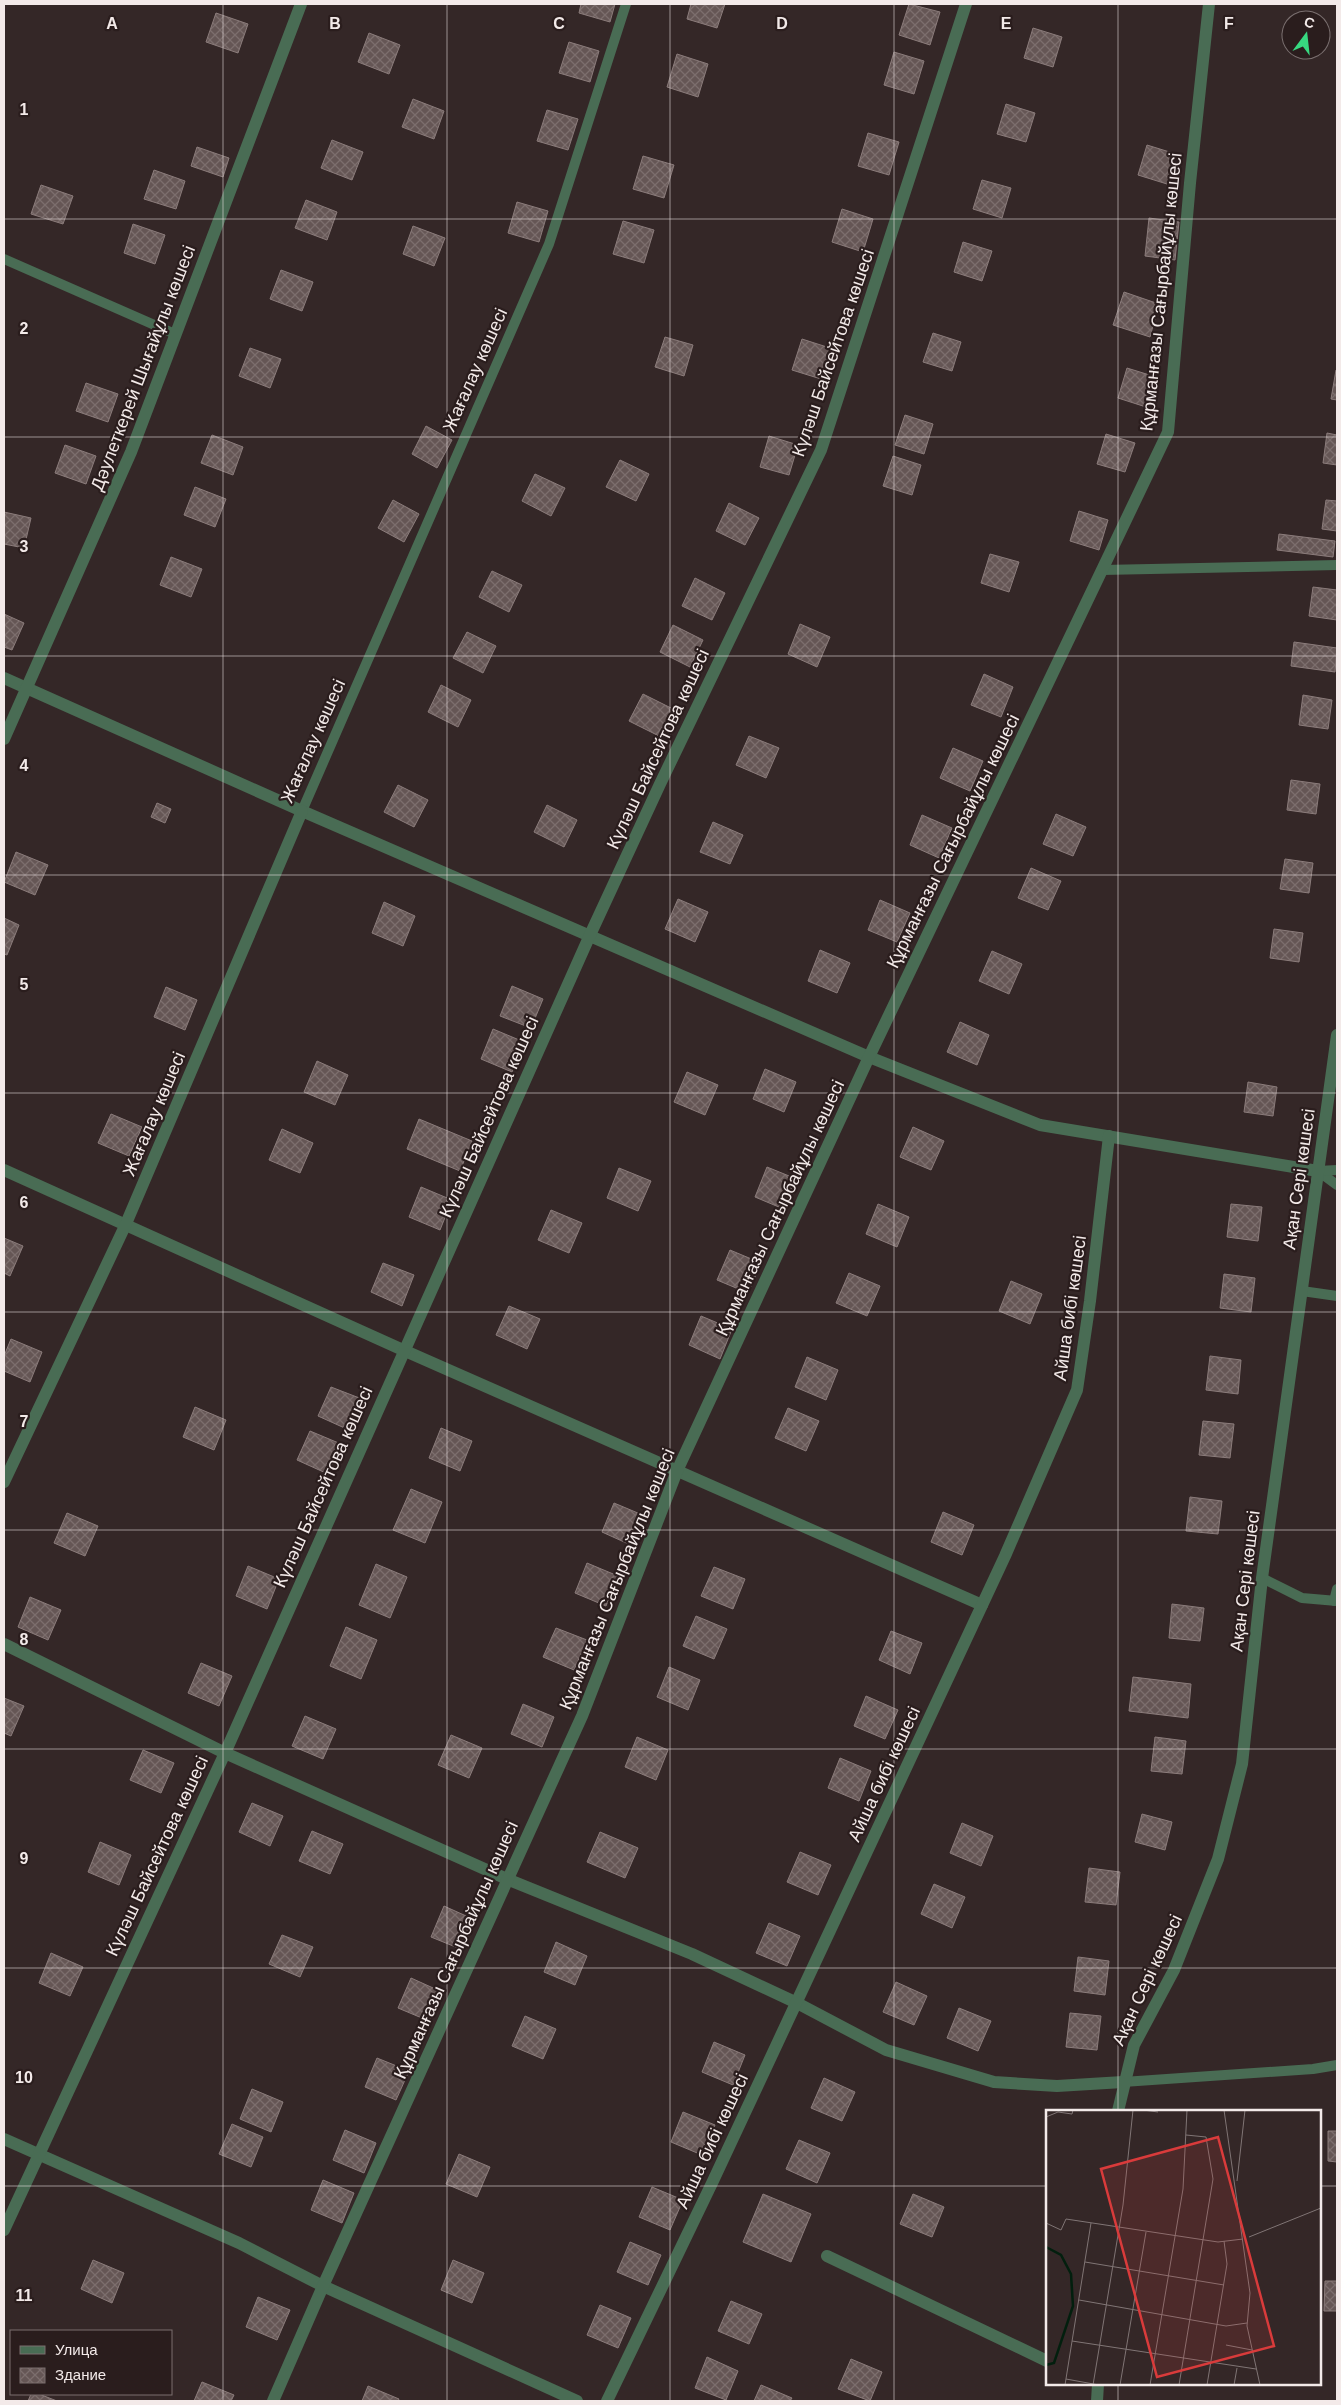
<svg xmlns="http://www.w3.org/2000/svg" width="1341" height="2405" font-family="Helvetica,sans-serif">
	<style>
		.building { fill: url(#building-cross-hatch); stroke: #8b7c7b }
		.lines { fill: none; stroke-linecap: round; stroke-linejoin: round }
		.lane { stroke: #496c54; stroke-width: 10 }
		.street { stroke: #496c54; stroke-width: 12 }
		.grid { fill: none; stroke: #f3eae9; stroke-width: 1; stroke-opacity: 0.55 }
		.labels { text-anchor: middle; stroke-width: 4.5; stroke-linejoin: round; paint-order: stroke }
		.street-label { font-size: 18px; fill: #f3eae9; stroke: #2a1d1d }
		.inset-river { fill: none; stroke: #021f0e; stroke-width: 2.5 }
		.inset-road { fill: none; stroke: #807575; stroke-width: 1 }
		.view { fill: #d93b3b; fill-opacity: 0.15; stroke: #d93b3b; stroke-width: 2.5 }
		.inset-edge { fill: none; stroke: #f3eae9; stroke-width: 2.5 }
		.grid-label { font-size: 16px; text-anchor: middle; font-weight: bold; fill: #f3eae9; stroke: #2a1d1d; stroke-width: 4.5; stroke-linejoin: round; paint-order: stroke }
	</style>
	<defs>
		<pattern id="building-cross-hatch" width="8" height="8" patternUnits="userSpaceOnUse" patternTransform="scale(1.25)"><rect width="8" height="8" fill="#655655"/><path d="M0 0l8 8M0 8l8-8" fill="none" stroke="#7c6e6d"/></pattern>
	</defs>
	<rect width="100%" height="100%" fill="#342727"/>
	<g class="building">
		<path d="M581,4H615L610,22L579,13Z"/>
		<path d="M691,4H725L717,28L687,19Z"/>
		<path d="M909,4L940,12L930,45L899,35Z"/>
		<path d="M216,13L248,24L238,53L206,42Z"/>
		<path d="M1033,28L1062,37L1053,67L1024,58Z"/>
		<path d="M369,33L400,45L389,74L358,62Z"/>
		<path d="M569,42L599,51L590,82L559,73Z"/>
		<path d="M894,52L924,61L914,94L884,85Z"/>
		<path d="M677,54L708,64L698,97L667,87Z"/>
		<path d="M413,99L444,111L434,139L402,127Z"/>
		<path d="M1006,104L1035,113L1026,142L997,134Z"/>
		<path d="M547,110L578,119L568,150L537,141Z"/>
		<path d="M868,133L899,142L889,175L858,166Z"/>
		<path d="M332,140L363,152L352,180L321,168Z"/>
		<path d="M1147,145L1176,154L1167,184L1138,175Z"/>
		<path d="M197,147L229,158L223,177L191,166Z"/>
		<path d="M643,156L674,165L664,198L633,189Z"/>
		<path d="M154,170L185,181L176,209L144,199Z"/>
		<path d="M982,180L1011,188L1002,218L973,209Z"/>
		<path d="M41,185L73,196L63,224L31,214Z"/>
		<path d="M306,200L337,212L327,240L295,228Z"/>
		<path d="M517,202L548,211L539,242L508,233Z"/>
		<path d="M842,209L873,219L863,252L832,242Z"/>
		<path d="M1149,218L1179,222L1175,260L1145,256Z"/>
		<path d="M623,221L654,230L644,263L613,254Z"/>
		<path d="M133,224L165,235L155,264L124,253Z"/>
		<path d="M413,226L445,238L434,266L403,254Z"/>
		<path d="M963,242L992,251L982,281L954,272Z"/>
		<path d="M281,270L313,282L302,311L270,299Z"/>
		<path d="M1124,292L1159,304L1150,337L1113,325Z"/>
		<path d="M933,333L961,342L952,371L923,362Z"/>
		<path d="M665,337L693,345L684,376L655,367Z"/>
		<path d="M802,339L830,348L821,379L792,370Z"/>
		<path d="M250,348L281,359L270,388L239,376Z"/>
		<path d="M1127,368L1156,377L1146,407L1118,398Z"/>
		<path d="M1336,370H1337V400L1331,399Z"/>
		<path d="M86,383L118,394L108,422L76,411Z"/>
		<path d="M905,415L933,424L924,454L895,445Z"/>
		<path d="M426,426L452,440L437,468L412,454Z"/>
		<path d="M1327,433L1337,435V465L1323,463Z"/>
		<path d="M1106,434L1135,443L1125,472L1097,464Z"/>
		<path d="M212,435L243,447L233,475L201,463Z"/>
		<path d="M769,436L798,445L789,475L760,467Z"/>
		<path d="M65,445L96,456L86,484L55,473Z"/>
		<path d="M893,456L921,465L912,495L883,486Z"/>
		<path d="M620,460L649,474L636,501L606,487Z"/>
		<path d="M535,474L565,488L551,516L522,501Z"/>
		<path d="M195,487L226,499L215,527L184,515Z"/>
		<path d="M393,500L419,514L404,542L378,528Z"/>
		<path d="M1326,500L1337,501V531L1322,529Z"/>
		<path d="M729,503L759,518L745,545L716,531Z"/>
		<path d="M1079,511L1108,520L1099,550L1070,541Z"/>
		<path d="M4,512L31,518L24,548L4,544Z"/>
		<path d="M1279,534L1335,541L1333,557L1277,550Z"/>
		<path d="M990,554L1019,562L1009,592L981,583Z"/>
		<path d="M171,557L202,569L191,597L160,585Z"/>
		<path d="M492,571L522,585L509,612L479,597Z"/>
		<path d="M695,578L725,593L712,620L682,606Z"/>
		<path d="M1313,587L1337,590V620L1309,616Z"/>
		<path d="M4,614L24,623L12,650L4,647Z"/>
		<path d="M800,624L830,637L817,667L788,654Z"/>
		<path d="M673,625L703,640L690,667L660,652Z"/>
		<path d="M467,632L496,646L483,673L453,658Z"/>
		<path d="M1294,642L1337,648L1335,672L1291,666Z"/>
		<path d="M984,674L1013,687L1001,717L971,705Z"/>
		<path d="M441,685L471,700L458,727L428,712Z"/>
		<path d="M643,694L673,709L659,736L629,721Z"/>
		<path d="M1303,695L1332,700L1328,729L1299,725Z"/>
		<path d="M749,736L779,748L766,778L736,765Z"/>
		<path d="M953,748L983,761L970,791L940,778Z"/>
		<path d="M1291,780L1320,784L1316,814L1287,810Z"/>
		<path d="M398,785L428,800L414,827L384,812Z"/>
		<path d="M157,803L171,809L165,823L151,817Z"/>
		<path d="M547,805L577,820L564,847L534,832Z"/>
		<path d="M1056,814L1086,827L1073,856L1043,844Z"/>
		<path d="M922,815L952,828L939,858L910,845Z"/>
		<path d="M713,822L743,835L730,864L700,852Z"/>
		<path d="M16,852L48,865L35,895L4,882Z"/>
		<path d="M1285,859L1313,863L1309,893L1280,889Z"/>
		<path d="M1031,868L1061,881L1048,910L1018,898Z"/>
		<path d="M678,899L708,912L695,942L665,929Z"/>
		<path d="M880,900L910,913L897,942L868,930Z"/>
		<path d="M384,902L415,916L403,946L372,933Z"/>
		<path d="M4,918L19,925L7,955L4,954Z"/>
		<path d="M1274,929L1303,933L1299,962L1270,958Z"/>
		<path d="M820,950L850,963L837,993L808,981Z"/>
		<path d="M992,951L1022,964L1009,994L979,981Z"/>
		<path d="M512,986L543,999L531,1028L500,1016Z"/>
		<path d="M166,987L197,1000L185,1030L154,1017Z"/>
		<path d="M960,1022L989,1035L977,1065L947,1052Z"/>
		<path d="M493,1029L524,1042L512,1072L481,1059Z"/>
		<path d="M317,1061L348,1075L335,1105L304,1092Z"/>
		<path d="M765,1069L796,1082L784,1112L753,1099Z"/>
		<path d="M687,1072L718,1085L705,1115L674,1102Z"/>
		<path d="M1248,1082L1277,1087L1273,1116L1244,1112Z"/>
		<path d="M111,1114L142,1127L129,1156L98,1143Z"/>
		<path d="M419,1119L472,1141L460,1171L407,1149Z"/>
		<path d="M913,1127L944,1141L931,1170L900,1157Z"/>
		<path d="M282,1129L313,1143L300,1173L269,1160Z"/>
		<path d="M767,1167L799,1180L786,1210L755,1197Z"/>
		<path d="M619,1168L651,1181L638,1211L607,1198Z"/>
		<path d="M421,1187L452,1200L440,1230L409,1217Z"/>
		<path d="M878,1204L909,1217L897,1247L866,1234Z"/>
		<path d="M1231,1204L1262,1207L1258,1241L1227,1237Z"/>
		<path d="M551,1210L582,1223L569,1253L538,1240Z"/>
		<path d="M4,1238L23,1246L10,1276L4,1273Z"/>
		<path d="M730,1250L761,1263L748,1293L717,1280Z"/>
		<path d="M383,1263L414,1275L402,1306L371,1292Z"/>
		<path d="M849,1273L880,1286L867,1316L836,1303Z"/>
		<path d="M1224,1274L1255,1278L1251,1312L1220,1308Z"/>
		<path d="M1011,1281L1042,1294L1030,1324L999,1311Z"/>
		<path d="M509,1306L540,1319L527,1349L496,1335Z"/>
		<path d="M701,1316L732,1329L720,1359L689,1345Z"/>
		<path d="M11,1339L42,1352L30,1382L4,1371V1356Z"/>
		<path d="M1210,1356L1241,1360L1238,1394L1206,1390Z"/>
		<path d="M807,1357L838,1370L826,1400L795,1387Z"/>
		<path d="M331,1387L362,1399L349,1430L318,1416Z"/>
		<path d="M195,1407L226,1420L214,1450L183,1437Z"/>
		<path d="M788,1408L819,1421L806,1451L775,1438Z"/>
		<path d="M1203,1421L1234,1424L1230,1458L1199,1455Z"/>
		<path d="M441,1428L472,1441L460,1471L429,1458Z"/>
		<path d="M310,1431L341,1444L328,1474L297,1460Z"/>
		<path d="M411,1489L442,1502L425,1543L393,1530Z"/>
		<path d="M1190,1497L1222,1501L1218,1534L1186,1531Z"/>
		<path d="M614,1503L645,1516L633,1546L602,1532Z"/>
		<path d="M943,1512L974,1525L962,1555L931,1542Z"/>
		<path d="M67,1513L98,1526L85,1556L54,1543Z"/>
		<path d="M587,1563L618,1576L606,1606L575,1593Z"/>
		<path d="M376,1564L407,1577L390,1618L359,1605Z"/>
		<path d="M248,1566L279,1579L267,1609L236,1596Z"/>
		<path d="M714,1567L745,1579L733,1609L701,1596Z"/>
		<path d="M30,1597L61,1610L48,1640L18,1627Z"/>
		<path d="M1172,1604L1204,1608L1200,1641L1169,1638Z"/>
		<path d="M696,1616L727,1629L714,1659L683,1646Z"/>
		<path d="M346,1627L377,1640L361,1679L330,1666Z"/>
		<path d="M556,1628L587,1640L574,1670L543,1657Z"/>
		<path d="M891,1631L922,1643L910,1674L879,1660Z"/>
		<path d="M201,1663L232,1676L219,1706L188,1693Z"/>
		<path d="M669,1667L700,1680L688,1710L657,1697Z"/>
		<path d="M1133,1677L1191,1684L1188,1718L1129,1711Z"/>
		<path d="M866,1696L898,1710L885,1739L854,1726Z"/>
		<path d="M4,1698L24,1706L11,1736L4,1733Z"/>
		<path d="M523,1704L554,1717L542,1747L511,1734Z"/>
		<path d="M305,1716L336,1729L323,1759L292,1746Z"/>
		<path d="M451,1735L482,1748L469,1778L438,1765Z"/>
		<path d="M637,1737L668,1750L656,1780L625,1767Z"/>
		<path d="M1155,1737L1186,1741L1182,1774L1151,1771Z"/>
		<path d="M143,1750L174,1763L161,1793L130,1780Z"/>
		<path d="M840,1758L871,1771L859,1801L828,1788Z"/>
		<path d="M252,1803L283,1816L270,1846L239,1832Z"/>
		<path d="M1142,1814L1172,1822L1165,1850L1135,1842Z"/>
		<path d="M962,1823L993,1836L981,1866L950,1853Z"/>
		<path d="M312,1831L343,1844L330,1874L299,1861Z"/>
		<path d="M600,1832L638,1848L625,1878L587,1862Z"/>
		<path d="M100,1842L131,1855L119,1885L88,1872Z"/>
		<path d="M800,1852L831,1865L818,1895L787,1882Z"/>
		<path d="M1089,1868L1120,1872L1116,1905L1085,1902Z"/>
		<path d="M934,1884L965,1897L952,1928L921,1914Z"/>
		<path d="M444,1906L475,1920L463,1950L431,1937Z"/>
		<path d="M769,1923L800,1936L787,1966L756,1953Z"/>
		<path d="M282,1935L313,1947L300,1977L269,1964Z"/>
		<path d="M556,1942L587,1956L575,1985L544,1972Z"/>
		<path d="M51,1953L83,1967L70,1996L39,1983Z"/>
		<path d="M1078,1957L1109,1961L1105,1995L1074,1991Z"/>
		<path d="M411,1978L442,1992L429,2021L398,2008Z"/>
		<path d="M896,1982L927,1996L914,2025L883,2012Z"/>
		<path d="M959,2008L991,2021L978,2051L947,2038Z"/>
		<path d="M1070,2013L1101,2016L1097,2050L1066,2047Z"/>
		<path d="M525,2016L556,2029L543,2059L512,2046Z"/>
		<path d="M714,2042L745,2055L733,2085L702,2072Z"/>
		<path d="M377,2058L409,2071L396,2100L365,2087Z"/>
		<path d="M824,2078L855,2092L842,2121L811,2108Z"/>
		<path d="M252,2089L283,2102L271,2132L240,2119Z"/>
		<path d="M683,2112L715,2125L702,2155L671,2142Z"/>
		<path d="M232,2124L263,2137L251,2167L219,2154Z"/>
		<path d="M345,2130L376,2143L364,2173L333,2160Z"/>
		<path d="M1328,2131H1337V2162L1328,2161Z"/>
		<path d="M799,2140L830,2153L817,2183L786,2169Z"/>
		<path d="M459,2154L490,2167L477,2197L446,2184Z"/>
		<path d="M323,2180L354,2193L342,2223L311,2210Z"/>
		<path d="M652,2187L683,2200L670,2230L639,2217Z"/>
		<path d="M763,2194L811,2214L791,2262L743,2242Z"/>
		<path d="M913,2194L944,2207L932,2237L900,2224Z"/>
		<path d="M630,2242L661,2255L648,2285L617,2272Z"/>
		<path d="M93,2260L124,2273L112,2303L81,2289Z"/>
		<path d="M453,2260L484,2273L472,2303L441,2290Z"/>
		<path d="M1325,2281H1337V2311H1324Z"/>
		<path d="M258,2297L290,2310L277,2340L246,2327Z"/>
		<path d="M731,2301L762,2314L749,2344L718,2331Z"/>
		<path d="M600,2305L631,2318L618,2348L587,2335Z"/>
		<path d="M707,2357L738,2371L726,2400L695,2388Z"/>
		<path d="M851,2359L882,2372L870,2401L838,2389Z"/>
		<path d="M202,2382L234,2395L231,2401H194Z"/>
		<path d="M761,2385L792,2398L790,2401H754Z"/>
		<path d="M368,2386L399,2399L398,2401H362Z"/>
		<path d="M31,2394H39L57,2401H28Z"/>
	</g>
	<g class="lines">
		<g class="lane">
			<path d="M4,259L175,334"/>
			<path d="M1102,570L1337,565"/>
			<path d="M302,811L549,244L626,4"/>
			<path d="M1318,1171L1337,1185"/>
			<path d="M1318,1171L1337,1170"/>
			<path d="M1302,1291L1337,1296"/>
			<path d="M1262,1578L1302,1598L1337,1601"/>
			<path d="M1334,1601L1337,1589"/>
			<path d="M1123,2082L1313,2069L1337,2065"/>
		</g>
		<g class="street">
			<path d="M4,678L302,811L869,1057L1040,1125L1318,1171"/>
			<path d="M4,739L131,452L301,4"/>
			<path d="M4,1170L403,1350L982,1605"/>
			<path d="M4,1482L125,1226L302,811"/>
			<path d="M4,1644L225,1753L507,1879L692,1954L797,2003L886,2050L994,2082L1057,2086L1123,2082"/>
			<path d="M1118,2111L1134,2045L1174,1970L1218,1859L1242,1764L1262,1578L1337,1035"/>
			<path d="M4,2139L239,2243L323,2286L577,2401"/>
			<path d="M4,2230L225,1753L590,935L660,784L821,450L966,4"/>
			<path d="M827,2256L1047,2361"/>
			<path d="M273,2401L323,2286L582,1716L677,1471L869,1057L1168,432L1190,183L1209,4"/>
			<path d="M607,2401L713,2181L1005,1556L1077,1390L1090,1301L1109,1136"/>
			<path d="M1097,2401L1098,2384"/>
		</g>
	</g>
	<path class="grid" d="M223,4V2401M447,4V2401M670,4V2401M894,4V2401M1118,4V2111M4,219H1337M4,437H1337M4,656H1337M4,875H1337M4,1093H1337M4,1312H1337M4,1530H1337M4,1749H1337M4,1968H1337M4,2186H1047M1320,2186H1337M1118,2384V2401"/>
	<g class="labels">
		<g class="street-label">
			<text transform="translate(1161 292) rotate(-84)" y="6">Құрманғазы Сағырбайұлы көшесі</text>
			<text transform="translate(833 353) rotate(-71)" y="6">Күләш Байсейтова көшесі</text>
			<text transform="translate(143 368) rotate(-69)" y="6">Дәулеткерей Шығайұлы көшесі</text>
			<text transform="translate(475 370) rotate(-66)" y="6">Жағалау көшесі</text>
			<text transform="translate(313 741) rotate(-66)" y="6">Жағалау көшесі</text>
			<text transform="translate(658 749) rotate(-65)" y="6">Күләш Байсейтова көшесі</text>
			<text transform="translate(953 841) rotate(-64)" y="6">Құрманғазы Сағырбайұлы көшесі</text>
			<text transform="translate(154 1114) rotate(-67)" y="6">Жағалау көшесі</text>
			<text transform="translate(489 1117) rotate(-66)" y="6">Күләш Байсейтова көшесі</text>
			<text transform="translate(1299 1179) rotate(-82)" y="6">Ақан Сері көшесі</text>
			<text transform="translate(780 1208) rotate(-65)" y="6">Құрманғазы Сағырбайұлы көшесі</text>
			<text transform="translate(1070 1308) rotate(-82)" y="6">Айша бибі көшесі</text>
			<text transform="translate(323 1487) rotate(-66)" y="6">Күләш Байсейтова көшесі</text>
			<text transform="translate(617 1579) rotate(-68)" y="6">Құрманғазы Сағырбайұлы көшесі</text>
			<text transform="translate(1245 1581) rotate(-83)" y="6">Ақан Сері көшесі</text>
			<text transform="translate(884 1774) rotate(-65)" y="6">Айша бибі көшесі</text>
			<text transform="translate(157 1856) rotate(-65)" y="6">Күләш Байсейтова көшесі</text>
			<text transform="translate(456 1950) rotate(-66)" y="6">Құрманғазы Сағырбайұлы көшесі</text>
			<text transform="translate(1147 1980) rotate(-65)" y="6">Ақан Сері көшесі</text>
			<text transform="translate(712 2141) rotate(-65)" y="6">Айша бибі көшесі</text>
		</g>
	</g>
	<g transform="translate(1046 2110)">
		<rect width="275" height="275" fill="#342727"/>
		<path class="inset-river" d="M0,137L15,145L25,164L27,196L8,253L0,255"/>
		<path class="inset-road" d="M97,0L112,2M178,0L204,183L201,216L214,275M0,7L12,2L26,4L27,0M191,71L199,0M0,113L15,120L20,109L172,132L197,129M203,127L275,98M39,152L178,175M33,190L180,216L201,213M26,231L210,259M180,235L206,240M20,269L53,275M19,275L45,113M47,275L77,95L87,0M74,275L100,122M104,275L137,79L141,0M133,275L167,69L160,27L140,25M161,275L181,154L178,131M188,275L191,258"/>
		<path class="view" d="M172,27L228,236L111,267L55,59Z"/>
		<rect width="275" height="275" class="inset-edge"/>
	</g>
	<g class="grid-label">
		<text x="112" y="29">A</text>
		<text x="335" y="29">B</text>
		<text x="559" y="29">C</text>
		<text x="782" y="29">D</text>
		<text x="1006" y="29">E</text>
		<text x="1229" y="29">F</text>
		<text x="24" y="115">1</text>
		<text x="24" y="334">2</text>
		<text x="24" y="552">3</text>
		<text x="24" y="771">4</text>
		<text x="24" y="990">5</text>
		<text x="24" y="1208">6</text>
		<text x="24" y="1427">7</text>
		<text x="24" y="1645">8</text>
		<text x="24" y="1864">9</text>
		<text x="24" y="2083">10</text>
		<text x="24" y="2301">11</text>
	</g>
	<rect width="1341" height="2405" fill="none" stroke="#f3eae9" stroke-width="10"/>
	<rect x="10" y="2330" width="162" height="65" fill="#2a1d1d" stroke="#7a6f6f"/>
	<rect x="20" y="2346" width="25" height="8" fill="#496c54" stroke="#7a6f6f"/>
	<text x="55" y="2355" font-size="15" fill="#f3eae9">Улица</text>
	<rect x="20" y="2368" width="25" height="15" fill="url(#building-cross-hatch)" stroke="#7a6f6f"/>
	<text x="55" y="2380" font-size="15" fill="#f3eae9">Здание</text>
	<g transform="translate(1306 35) rotate(15)"><circle r="24" fill="#2a1d1d" stroke="#7a6f6f"/>
	<path d="M0-4L9 19L0 12L-9 19Z" fill="#37d880"/>
	<text y="-8" font-size="14" font-weight="bold" text-anchor="middle" fill="#f3eae9">С</text>
	</g>
</svg>
